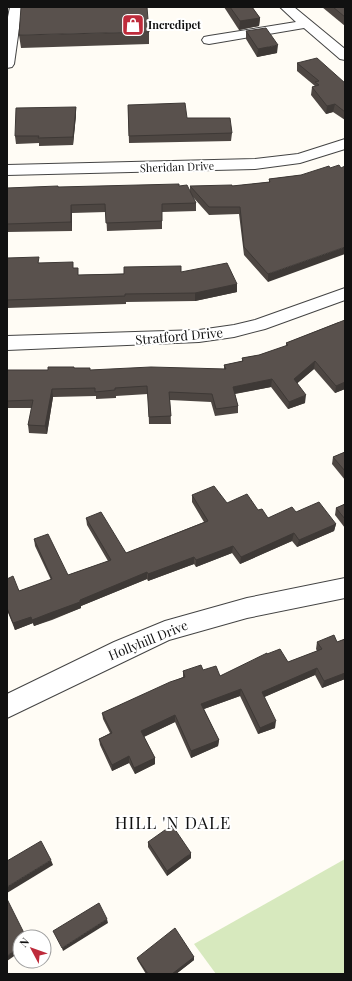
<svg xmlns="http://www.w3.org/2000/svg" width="352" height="981" font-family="'Playfair Display',serif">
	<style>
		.green { fill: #d7e9be }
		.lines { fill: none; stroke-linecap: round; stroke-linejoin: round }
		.minor-casing { stroke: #444; stroke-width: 2 }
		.minor { fill: #fff; fill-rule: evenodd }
		.wall { fill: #4d4642 }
		.shaded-wall { fill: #3e3936 }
		.building { fill: #59514d; stroke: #3e3936 }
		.labels { text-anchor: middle; stroke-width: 4; stroke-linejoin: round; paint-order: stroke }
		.far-poi-label { font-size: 11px; font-weight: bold; fill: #111; stroke: #fff; text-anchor: start }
		.far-street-label { font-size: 11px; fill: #111; stroke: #fff }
		.street-label { font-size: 13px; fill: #111; stroke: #fff }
		.near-neighbourhood-label { font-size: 17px; letter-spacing: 1px; fill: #111; stroke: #fff }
	</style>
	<rect width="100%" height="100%" fill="#fffcf5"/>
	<path class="green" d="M345,859V974H216L194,944Z"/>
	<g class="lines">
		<g class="minor-casing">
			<g id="minor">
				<path d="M10,7H22L14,64L12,67L7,68V22Z"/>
				<path d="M280,7H294L345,49V60L340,59L304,28L209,44L204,43L202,40L204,37L209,36L296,22Z"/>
				<path d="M345,139V149L300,163L255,169L7,175V165L255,159L298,154Z"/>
				<path d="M345,288V300L265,329L234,337L199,342L7,350V336L199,330L234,325L255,320Z"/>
				<path d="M345,578V598L247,618L169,640L7,718V694L114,642L165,621L247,598Z"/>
			</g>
		</g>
		<use href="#minor" class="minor"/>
	</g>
	<g class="wall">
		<path d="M224,7H252L260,18L259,26L239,30Z"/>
		<path d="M322,7H345V26Z"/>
		<path d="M246,31L277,53L257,57L246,39Z"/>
		<path d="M149,32V44L21,48L19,35Z"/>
		<path d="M297,63L345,83V120L333,112L326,114L311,95L312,87L315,86L297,71Z"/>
		<path d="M128,105L232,133L231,141L129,143Z"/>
		<path d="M76,107V115L73,145L39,146V143L16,144L15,136Z"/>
		<path d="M301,175L268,282L244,255L239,214L209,215L192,196L196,203V211L162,212V229L107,231L106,212L72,213V231L7,232V188L179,186L190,192V186H232L269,182V179Z"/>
		<path d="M7,258L74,268H78V275L181,272L237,284V292L195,301L126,302V304L7,308Z"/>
		<path d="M339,322L345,389L335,393L314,369L297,383L305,403L288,409L271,387L235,394L238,406V413L215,416L211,402L170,400L171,424H149L148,394L116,396V398L96,399V396L53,397L47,434L29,433L28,425L32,408H7V370H48L75,368L90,370L224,369V365L242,361V358L259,355L286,346V343Z"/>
		<path d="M345,452V480L332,464L333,457Z"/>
		<path d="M192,495L258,510L268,518L296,512L336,524L334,531L297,547L292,541L240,564L232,553L196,567L194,564L148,581L147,579L81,606V608L52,620L34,626L33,623L15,630L7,610V579L19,591L51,580L35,546L34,539L68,575L108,561L87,525L86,518L126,553L204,522L192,502Z"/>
		<path d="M345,504V528L335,515L336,508Z"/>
		<path d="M345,639V679L322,688L315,675L264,697L275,728L258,734L240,696L204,709L219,740L218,746L191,758L175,722L144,737L155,758V764L135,774L129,763L112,771L100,745L99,739L110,733L103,719L102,713L183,677V671L203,670L220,676L267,654L288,662L317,651L316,649L317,642H337Z"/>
		<path d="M148,842L191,858L167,876L148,847Z"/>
		<path d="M194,957V960L176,974H146L138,961L137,958Z"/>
	</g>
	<g class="shaded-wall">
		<path d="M260,18L259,26L239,30L240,21Z"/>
		<path d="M278,45L277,53L257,57L258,49Z"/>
		<path d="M335,104L333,112L326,114L327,106Z"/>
		<path d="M76,107V115L73,145V137Z"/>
		<path d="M71,205L72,213V231L71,222Z"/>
		<path d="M345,247V254L268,282V274Z"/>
		<path d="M237,284V292L195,301V293Z"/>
		<path d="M315,361L314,369L293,387L294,379Z"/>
		<path d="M272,379L271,387L233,394V387Z"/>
		<path d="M345,382V389L335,393L336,386Z"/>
		<path d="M52,389L53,397L47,434L45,426Z"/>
		<path d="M306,395L305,403L288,409L289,402Z"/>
		<path d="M336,524L334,531L297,547L299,540Z"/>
		<path d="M294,533L292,541L240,564L241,557Z"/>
		<path d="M233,546L232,553L196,567V560Z"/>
		<path d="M194,557V564L148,581V574Z"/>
		<path d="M147,572V579L81,606V608L34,626L32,620Z"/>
		<path d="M31,617L33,623L15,630L13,623Z"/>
		<path d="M317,668L315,675L260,699L262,692Z"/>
		<path d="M345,673V679L322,688L324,681Z"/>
		<path d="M241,689L240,696L201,710V704Z"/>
		<path d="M175,715V722L141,738V731Z"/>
		<path d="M276,721L275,728L258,734L260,728Z"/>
		<path d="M219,740L218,746L191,758V751Z"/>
		<path d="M129,756V763L112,771V765Z"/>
		<path d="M155,758V764L135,774L134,768Z"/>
		<path d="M191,853V858L167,876V871Z"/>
		<path d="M51,860L53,865L7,893V887Z"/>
		<path d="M107,919L108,923L63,951L62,948Z"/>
		<path d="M20,947V952L7,961V956Z"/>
		<path d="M194,957V960L176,974H172Z"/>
	</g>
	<g class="building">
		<path d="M21,7H147L149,32L19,35Z"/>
		<path d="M230,7H252L260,18L240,21Z"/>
		<path d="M333,7H345V17Z"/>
		<path d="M266,28L278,45L258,49L246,31Z"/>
		<path d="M317,58L345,83V112L335,104L327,106L312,87L319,85L315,82L319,81L297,63Z"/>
		<path d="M185,103L187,118H230L232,133L129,136L128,105Z"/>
		<path d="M76,107L73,137L38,138L39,136H15L16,108Z"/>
		<path d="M339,165L341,168L345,166V247L268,274L244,247L240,207H209L190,186L232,185V186L270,182L269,179L301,175L329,166L330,168Z"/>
		<path d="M179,184V186L187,185L196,203L162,204V221L106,223L105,204L71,205V222L7,224V188L58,186V187Z"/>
		<path d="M39,257L38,263L73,262V268H78V275L124,274V267L181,266V272L227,263L237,284L195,293L125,294V296L7,300V258Z"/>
		<path d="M345,320V382L336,386L315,361L294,379L306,395L289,402L272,379L233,387L238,406L216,409L212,394L169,392L171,416L149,417L147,386L115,388V390L95,392V388L52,389L45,426L28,425L33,400L7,401V370H48V367H74V368H90V370L151,367L226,369L224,365L243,361L242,358L259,355L288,345L286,343Z"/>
		<path d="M345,452V471L333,457Z"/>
		<path d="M214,486L227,503L247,494L258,510L262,509L268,518L292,507L296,512L319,502L336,524L299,540L294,533L241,557L233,546L196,560L194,557L148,574L147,572L80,600V602L50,613L32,620L31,617L13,623L7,608V579L13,576L19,591L52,579L34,539L48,534L68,575L111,560L86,518L101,512L126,553L208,521L192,495Z"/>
		<path d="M345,504V519L336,508Z"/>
		<path d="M334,635L337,642L345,639V673L324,681L317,668L262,692L276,721L260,728L241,689L201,704L219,740L191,751L175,715L141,731L155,758L134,768L129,756L112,765L99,739L112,733L102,713L170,682L185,677L183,671L201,665L203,670L216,666L220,676L267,653V654L280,649L288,662L322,649L317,642Z"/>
		<path d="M172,825L191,853L167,871L148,842Z"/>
		<path d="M41,841L51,860L7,887V861Z"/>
		<path d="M7,899L26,937H20V947L7,956Z"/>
		<path d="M99,903L107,919L62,948L53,931Z"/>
		<path d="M175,928L194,957L172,974H148L137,958Z"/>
	</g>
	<defs>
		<g id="shop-square" transform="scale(1.15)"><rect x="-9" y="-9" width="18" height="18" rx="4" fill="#be2b3b" stroke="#fff"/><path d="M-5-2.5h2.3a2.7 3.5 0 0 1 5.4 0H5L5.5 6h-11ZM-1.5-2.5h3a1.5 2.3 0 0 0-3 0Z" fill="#fff"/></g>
	</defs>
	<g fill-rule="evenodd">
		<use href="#shop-square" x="133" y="25"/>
	</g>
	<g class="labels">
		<g class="far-poi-label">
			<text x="148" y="29">Incredipet</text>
		</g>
		<g class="far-street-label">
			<text transform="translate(177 167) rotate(-2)" y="4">Sheridan Drive</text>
		</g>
		<g class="street-label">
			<text transform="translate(179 336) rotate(-5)" y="5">Stratford Drive</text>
			<text transform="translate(148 640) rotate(-22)" y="5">Hollyhill Drive</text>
		</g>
		<g class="near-neighbourhood-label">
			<text x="173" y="829">HILL 'N DALE</text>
		</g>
	</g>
	<rect width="352" height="981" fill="none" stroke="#111111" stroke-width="16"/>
	<g transform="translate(32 949) rotate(311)"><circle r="19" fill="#ffffff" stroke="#a0a0a0"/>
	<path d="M0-3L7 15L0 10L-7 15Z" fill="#be2b3b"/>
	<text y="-6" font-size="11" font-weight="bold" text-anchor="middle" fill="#111111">N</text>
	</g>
</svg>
